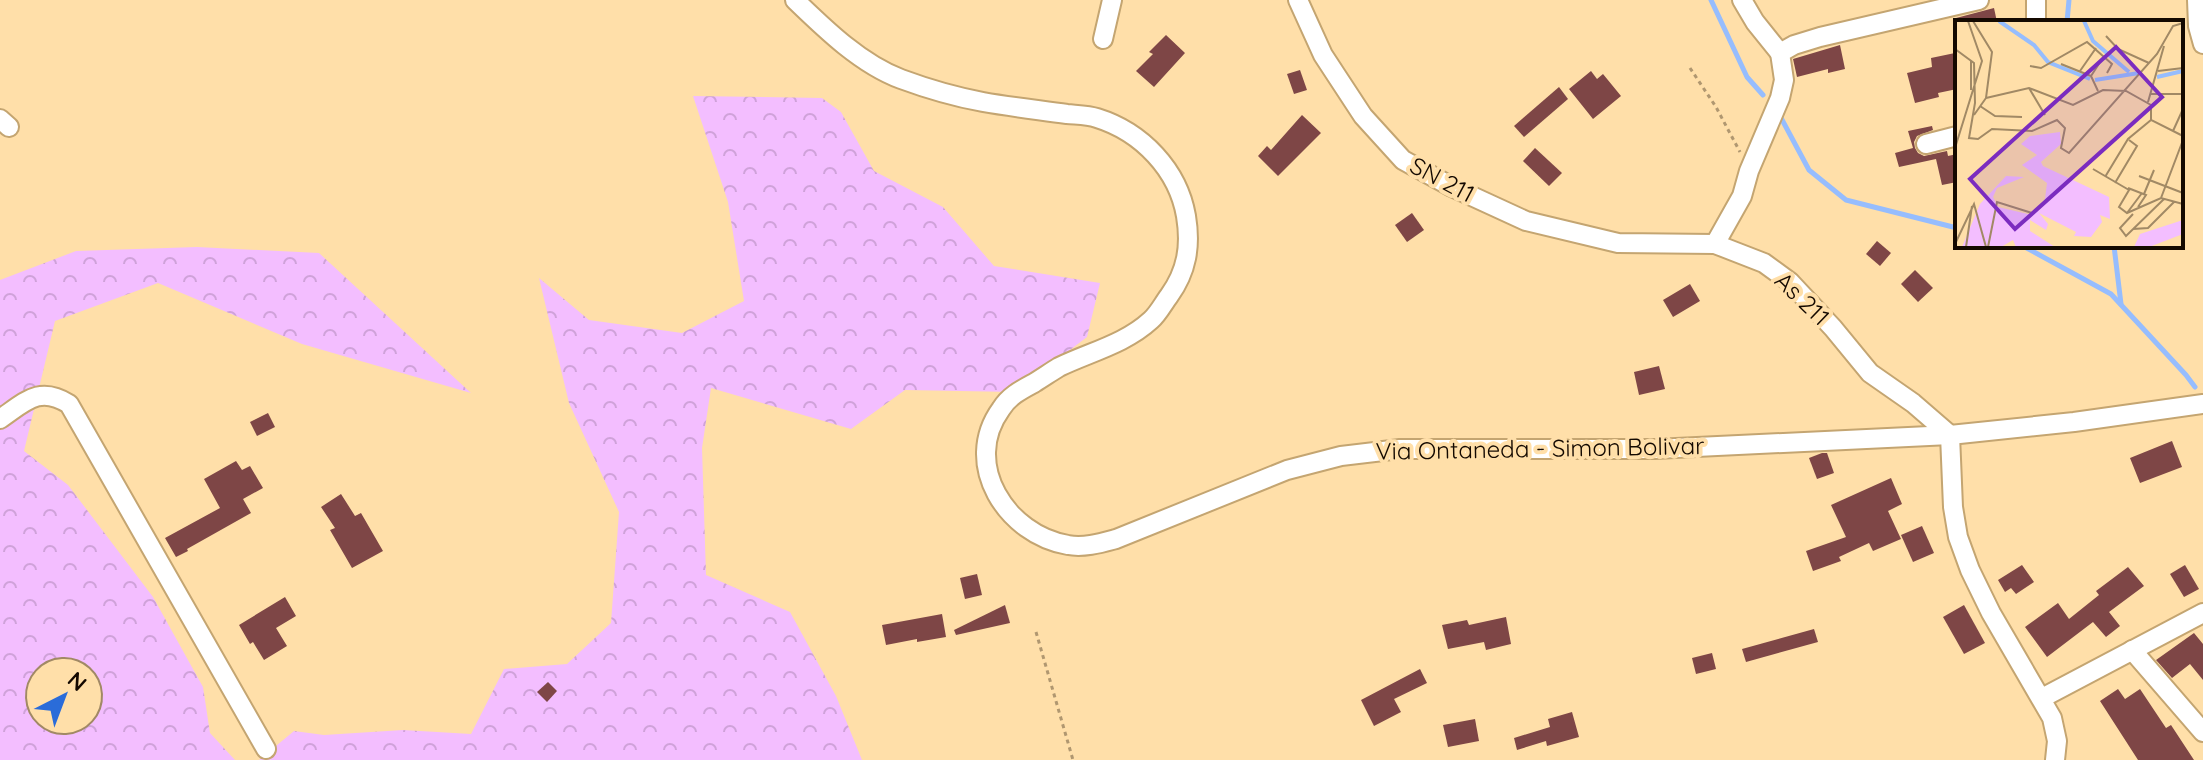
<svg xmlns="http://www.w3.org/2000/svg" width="2203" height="760" font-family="Quicksand,sans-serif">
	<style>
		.forest { fill: url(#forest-crowns); fill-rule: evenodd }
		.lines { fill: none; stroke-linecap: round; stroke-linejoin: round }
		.stream { stroke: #96bdfe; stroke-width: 5 }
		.building { fill: #7e4646 }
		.minor-casing { stroke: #c4a571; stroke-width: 22 }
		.path { stroke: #b09770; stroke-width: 3; stroke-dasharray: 4 4; stroke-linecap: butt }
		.minor { stroke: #fff; stroke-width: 18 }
		.labels { text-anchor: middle; stroke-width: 8; stroke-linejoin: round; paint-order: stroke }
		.street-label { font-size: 24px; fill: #140900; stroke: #ffdfa9 }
		.inset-river { fill: none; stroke: #96bdfe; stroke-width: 4 }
		.inset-road { fill: none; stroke: #a18965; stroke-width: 2 }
		.view { fill: #7b2cbf; fill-opacity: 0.15; stroke: #7b2cbf; stroke-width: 4 }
		.inset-edge { fill: none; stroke: #140900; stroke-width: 4 }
	</style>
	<defs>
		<pattern id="forest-crowns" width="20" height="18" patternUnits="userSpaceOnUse" patternTransform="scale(2)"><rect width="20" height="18" fill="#f3beff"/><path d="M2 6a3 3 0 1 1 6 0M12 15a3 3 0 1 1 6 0" fill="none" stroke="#cfa2d9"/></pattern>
	</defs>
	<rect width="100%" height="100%" fill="#ffdfa9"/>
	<g class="forest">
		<path d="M693,96L822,98L841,112L874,171L943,207L994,266L1100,283L1087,337L1015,392L905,390L851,429L711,388L702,448L706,575L790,612L836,696L862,760H259L294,731L324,735L403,730L471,734L504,669L567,664L611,623L619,512L569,403L539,278L589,320L682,333L744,301L728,202Z"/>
		<path d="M197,247L319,253L471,393L302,344L158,283L55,321L24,451L68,485L153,597L203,687L210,733L235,760H0V280L76,251ZM40,672H88V720H40Z"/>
	</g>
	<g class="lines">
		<g class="stream">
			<path d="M1711,0L1747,77L1763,95"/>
			<path d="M2067,22L2069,0"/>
			<path d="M1780,116L1809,170L1846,200L1957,228"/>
			<path d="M2023,246L2111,294L2186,375L2195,387"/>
			<path d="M2114,246L2121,304"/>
		</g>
	</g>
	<g class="building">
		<path d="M1994,8L1997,22H1956V18Z"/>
		<path d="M1166,35L1185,53L1154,87L1136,71L1153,54L1149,52Z"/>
		<path d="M1840,45L1845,69L1828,73V69L1797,77L1793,59Z"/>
		<path d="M1955,53L1957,89L1938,93L1939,97L1915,103L1907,73L1932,67L1931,58Z"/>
		<path d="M1300,70L1307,90L1294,94L1287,74Z"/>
		<path d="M1591,71L1597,79L1603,74L1621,96L1593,119L1569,89Z"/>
		<path d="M1559,87L1568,99L1524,137L1514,126Z"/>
		<path d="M1302,115L1321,133L1278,176L1258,156L1267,146L1271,150Z"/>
		<path d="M1932,126L1933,130L1917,136L1914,142L1915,148L1918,153L1924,156L1947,151L1948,156L1957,154V182L1942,185L1936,159L1899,167L1895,153L1913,148L1908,131Z"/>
		<path d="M1535,148L1562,173L1549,186L1523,161Z"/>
		<path d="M1412,213L1424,230L1407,242L1395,225Z"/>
		<path d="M1877,241L1891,253L1880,266L1866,254Z"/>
		<path d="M1915,270L1933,288L1918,302L1901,284Z"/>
		<path d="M1690,284L1700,301L1673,317L1663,300Z"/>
		<path d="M1659,366L1665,389L1639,395L1634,372Z"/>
		<path d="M268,413L275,427L257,436L250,422Z"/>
		<path d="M2172,441L2182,467L2140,483L2130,458Z"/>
		<path d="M1822,453H1827L1834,473L1817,479L1809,458Z"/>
		<path d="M236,461L242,470L250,466L263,488L243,499L251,513L187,549L188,551L176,557L165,538L220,508L204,479Z"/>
		<path d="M1891,478L1902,504L1888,511L1901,539L1873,551L1869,543L1839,557L1841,561L1813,571L1806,551L1846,537L1831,505Z"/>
		<path d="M341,494L355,516L361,513L383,551L352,568L330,530L335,528L321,507Z"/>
		<path d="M1922,526L1934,553L1913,562L1901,535Z"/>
		<path d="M2022,565L2034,582L2016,594L2011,588L2005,592L1998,580Z"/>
		<path d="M2185,565L2199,589L2184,597L2170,574Z"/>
		<path d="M2128,567L2144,586L2109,612L2120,626L2106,637L2093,622L2047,657L2025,627L2058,603L2069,619L2099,595L2096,591Z"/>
		<path d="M977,574L982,595L965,599L960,578Z"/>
		<path d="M285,597L296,616L276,628L287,646L264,660L253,642L250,644L239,625Z"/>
		<path d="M1005,605L1010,623L956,635L954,630Z"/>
		<path d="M1964,605L1985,643L1964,654L1943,617Z"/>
		<path d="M942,614L946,637L917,642V639L886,645L882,625Z"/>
		<path d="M1506,617L1511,644L1486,650L1484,642L1448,649L1442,625L1467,620L1469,625Z"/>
		<path d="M1814,629L1818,642L1746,662L1742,649Z"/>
		<path d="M2194,633L2203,644V680L2190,664L2172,678L2156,660Z"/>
		<path d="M1712,653L1716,669L1696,674L1692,658Z"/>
		<path d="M1420,669L1427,683L1394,699L1401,712L1374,726L1361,700Z"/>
		<path d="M548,682L557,691L547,702L537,692Z"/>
		<path d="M2118,689L2125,699L2140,689L2166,728L2171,725L2194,760H2138L2100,701Z"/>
		<path d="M1572,712L1579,737L1547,746L1546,741L1517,750L1514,738L1550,727L1548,719Z"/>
		<path d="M1475,719L1479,741L1448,747L1443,725Z"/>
	</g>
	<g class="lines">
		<g class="minor-casing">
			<g id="minor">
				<path d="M795,0C826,30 861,64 901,79C928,89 956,97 983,102C1011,107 1039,110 1067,114C1077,115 1088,115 1097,118C1142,132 1178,170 1186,216C1191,246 1187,271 1169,296C1163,304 1158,314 1151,320C1125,344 1090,352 1059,367C1051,372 1042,378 1034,383C1021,390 1009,396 1001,409C961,464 1007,535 1068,545C1084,548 1101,543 1116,539L1287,470L1341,456L1400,449H1655L1950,435L2074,422L2203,404"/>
				<path d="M1298,0L1323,55L1363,116L1403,160L1452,187L1526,221L1618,243L1715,244L1764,263L1790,282L1833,328L1870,373L1913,403L1950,435L1953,507L1958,537L1970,570L1991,613L2052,718L2057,741L2055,760"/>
				<path d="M1742,0L1755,22L1780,53"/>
				<path d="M2197,0L2198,26L2203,44"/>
				<path d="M2036,22V0"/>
				<path d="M1103,39L1112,0"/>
				<path d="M0,119L9,127"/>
				<path d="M1926,144L1957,136"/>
				<path d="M1715,244L1742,196L1749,171L1780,98L1784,80L1780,53L1794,45L1820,37L1979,0"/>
				<path d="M0,419C25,402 39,385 69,404L266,749"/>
				<path d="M2132,650L2203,732"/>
				<path d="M2042,698L2203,613"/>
			</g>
		</g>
		<g class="path">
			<path d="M1690,68L1716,107L1740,152"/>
			<path d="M1036,632L1073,760"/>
		</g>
		<use href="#minor" class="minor"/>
	</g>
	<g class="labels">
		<g class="street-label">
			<text transform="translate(1442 180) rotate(28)" y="8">SN 211</text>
			<text transform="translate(1802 299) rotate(44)" y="8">As 211</text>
			<text transform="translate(1540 449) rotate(-1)" y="8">Via Ontaneda - Simon Bolivar</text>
		</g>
	</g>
	<g transform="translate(1955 20)">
		<rect width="228" height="228" fill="#ffdfa9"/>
		<path d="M105,112L106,124L86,142L88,146L154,177L155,199L145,195L147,202L136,217L119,216L121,212L84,193L93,204L91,210L75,200V211L100,227H61L58,220L46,227H7L25,184L51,156L69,157L42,168L38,177L43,187L77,195L90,179L92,163L67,145L82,135L66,124L75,116ZM228,200V214L194,227H179L185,214Z" fill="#f3beff"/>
		<path class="inset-river" d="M44,1L79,25L93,42L135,59M129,1L138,21L174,52M202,57L228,51M140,60L184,53"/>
		<path class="inset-road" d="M18,1L37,32L31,78L19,95M151,16L163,29L194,43M0,29L19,43L20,83L14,118L23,119L37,109L77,111L102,100L110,108L106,128L114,133L202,34L218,6L228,3M16,41V70M106,44L136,56M75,46L86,48L132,22L157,44L152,53M125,51L141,28M203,51L228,48M74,68L90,95M143,71L136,56L149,36M196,74H228M31,78L74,68L118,85L148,70L171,71L196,85V100L228,116M193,82L209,26M25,86L40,96L67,97M218,111L228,89M0,128L27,41L13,1M138,149L174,170L164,187L172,193L206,178L228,184M184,156L228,173M150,157L173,119L196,100M160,163L182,126L174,120M173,168L191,175L183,187M189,174L199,150M206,178L228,120M172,193L187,173M178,194L165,208L171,216L209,179M178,209L193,208L219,182M0,224L19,184L31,227M11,227L17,186M33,227L42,182L77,193"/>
		<path class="view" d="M161,27L207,77L60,209L15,159Z"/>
		<rect width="228" height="228" class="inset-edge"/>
	</g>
	<g transform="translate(64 696) rotate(42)"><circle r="38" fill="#ffdfa9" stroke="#a18965" stroke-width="2"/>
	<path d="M0-6L14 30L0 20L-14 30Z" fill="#2a6cd9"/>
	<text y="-12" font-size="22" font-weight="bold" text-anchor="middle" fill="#140900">N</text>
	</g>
</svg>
